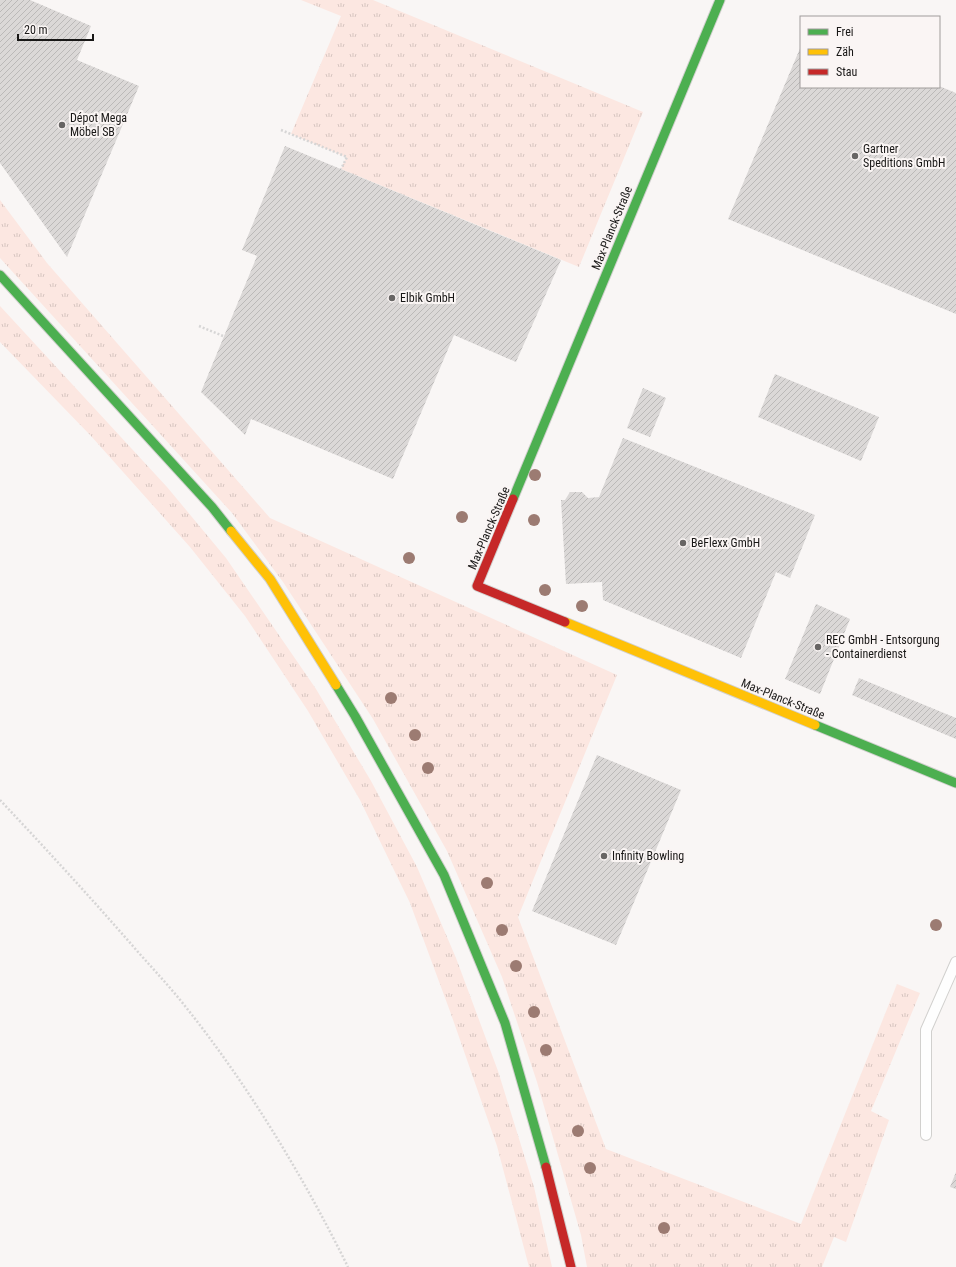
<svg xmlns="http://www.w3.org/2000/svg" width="956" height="1267" font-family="'Roboto Condensed',sans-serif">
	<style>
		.grass { fill: url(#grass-tufts) }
		.building { fill: url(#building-hatch) }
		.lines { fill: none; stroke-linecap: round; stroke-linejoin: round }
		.lane-casing { stroke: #d1d0ce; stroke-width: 12 }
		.fast-casing { stroke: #d1d0ce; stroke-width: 11 }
		.slow-casing { stroke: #d1d0ce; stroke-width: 11 }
		.jam-casing { stroke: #d1d0ce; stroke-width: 11 }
		.path { stroke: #d6d5d5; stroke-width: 2.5; stroke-dasharray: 2 2; stroke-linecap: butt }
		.lane { stroke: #fefefe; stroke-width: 10 }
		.fast { stroke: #4caf50; stroke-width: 9 }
		.slow { stroke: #ffc107; stroke-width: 9 }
		.jam { stroke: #c62828; stroke-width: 9 }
		.tree { fill: #9c7b72 }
		.poi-dot { fill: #676564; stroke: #faf5f4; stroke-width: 1.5 }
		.labels { text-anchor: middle; stroke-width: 4; stroke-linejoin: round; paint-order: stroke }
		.poi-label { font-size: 12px; fill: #181716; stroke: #faf5f4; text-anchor: start }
		.street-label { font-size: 12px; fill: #181716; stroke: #faf5f4 }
	</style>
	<defs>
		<pattern id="grass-tufts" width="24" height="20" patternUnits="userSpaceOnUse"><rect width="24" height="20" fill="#fce7e1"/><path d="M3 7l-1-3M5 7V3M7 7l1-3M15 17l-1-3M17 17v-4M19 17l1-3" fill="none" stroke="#d7c5c0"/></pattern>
		<pattern id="building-hatch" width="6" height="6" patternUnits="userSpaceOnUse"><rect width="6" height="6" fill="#dbd8d7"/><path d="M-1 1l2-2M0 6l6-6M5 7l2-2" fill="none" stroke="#bbb9b8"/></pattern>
	</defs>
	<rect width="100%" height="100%" fill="#f9f6f5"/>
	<g class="grass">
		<path d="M301,0H373L643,112L579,267L341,169L346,157L291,134L341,16Z"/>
		<path d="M0,200L47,263L270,518L617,675L518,917L606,1149L801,1224L897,984L920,993L871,1111L889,1120L846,1242L834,1237L822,1267H587L581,1235L537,1082L502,977L447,851L373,719L283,582L232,513L0,258Z"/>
		<path d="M0,306L167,487L226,558L316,689L371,781L417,867L456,958L498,1071L534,1187L552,1267H529L497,1146L451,1014L410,903L360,800L308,711L245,616L190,547L91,436L0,342Z"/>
	</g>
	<g class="building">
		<path d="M0,0H30L91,26L77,60L139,86L67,257L0,163Z"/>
		<path d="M801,46V87L939,86L956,93V314L728,219Z"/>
		<path d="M285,146L561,260L516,362L454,335L393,479L251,419L245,435L201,392L257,256L242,250Z"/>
		<path d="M775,374L879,417L861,461L758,417Z"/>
		<path d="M643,388L666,398L650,437L627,428Z"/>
		<path d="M623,438L815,515L790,578L776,572L741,658L603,600L602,582L566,584L561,500H565L570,492H582L588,498L599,497Z"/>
		<path d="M816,604L850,619L820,694L785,679Z"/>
		<path d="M859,678L956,718V739L852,695Z"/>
		<path d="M597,755L681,790L616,945L532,911Z"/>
		<path d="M956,1172V1189L950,1187Z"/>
	</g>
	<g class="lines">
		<g class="lane-casing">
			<path id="lane" d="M926,1135V1030L956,962"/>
		</g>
		<g class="fast-casing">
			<g id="fast">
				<path d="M0,275L212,507L231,531"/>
				<path d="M513,499L720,0"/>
				<path d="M336,685L355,716L444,875L505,1023L546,1167"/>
				<path d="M815,725L956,783"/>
			</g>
		</g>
		<g class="slow-casing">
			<g id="slow">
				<path d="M231,531L270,579L336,685"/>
				<path d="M565,622L815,725"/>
			</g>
		</g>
		<g class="jam-casing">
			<g id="jam">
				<path d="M513,499L477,586L565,622"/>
				<path d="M546,1167L571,1267"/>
			</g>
		</g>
		<g class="path">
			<path d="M281,130L347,157L341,169"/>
			<path d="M199,326L223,336"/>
			<path d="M0,800C47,850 93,900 138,952C154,970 170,987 185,1006C248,1085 303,1176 348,1267"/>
		</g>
		<use href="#lane" class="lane"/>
		<use href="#fast" class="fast"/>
		<use href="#slow" class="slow"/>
		<use href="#jam" class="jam"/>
	</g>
	<g class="tree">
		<circle cx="535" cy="475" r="6"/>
		<circle cx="462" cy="517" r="6"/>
		<circle cx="534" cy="520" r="6"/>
		<circle cx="409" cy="558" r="6"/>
		<circle cx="545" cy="590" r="6"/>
		<circle cx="582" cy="606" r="6"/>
		<circle cx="391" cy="698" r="6"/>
		<circle cx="415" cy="735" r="6"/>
		<circle cx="428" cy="768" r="6"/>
		<circle cx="487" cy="883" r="6"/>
		<circle cx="936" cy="925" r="6"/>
		<circle cx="502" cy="930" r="6"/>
		<circle cx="516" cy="966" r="6"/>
		<circle cx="534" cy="1012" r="6"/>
		<circle cx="546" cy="1050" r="6"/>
		<circle cx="578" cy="1131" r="6"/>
		<circle cx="590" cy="1168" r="6"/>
		<circle cx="664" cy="1228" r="6"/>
	</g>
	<g class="poi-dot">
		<circle cx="62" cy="125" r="4"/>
		<circle cx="855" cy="156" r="4"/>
		<circle cx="392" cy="298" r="4"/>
		<circle cx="683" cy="543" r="4"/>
		<circle cx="818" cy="647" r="4"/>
		<circle cx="604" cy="856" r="4"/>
	</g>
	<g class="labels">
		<g class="poi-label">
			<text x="70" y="122">Dépot Mega<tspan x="70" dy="14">Möbel SB</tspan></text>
			<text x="863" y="153">Gartner<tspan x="863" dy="14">Speditions GmbH</tspan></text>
			<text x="400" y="302">Elbik GmbH</text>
			<text x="691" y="547">BeFlexx GmbH</text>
			<text x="826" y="644">REC GmbH - Entsorgung<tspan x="826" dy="14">- Containerdienst</tspan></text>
			<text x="612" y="860">Infinity Bowling</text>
		</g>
		<g class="street-label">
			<text transform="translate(612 228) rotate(-68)" y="4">Max-Planck-Straße</text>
			<text transform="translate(489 528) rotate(-67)" y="4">Max-Planck-Straße</text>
			<text transform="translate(783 699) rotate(22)" y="4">Max-Planck-Straße</text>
		</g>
	</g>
	<rect x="800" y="16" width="140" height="72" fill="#faf5f4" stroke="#a09c9b"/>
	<rect x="808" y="29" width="20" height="6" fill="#4caf50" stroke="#a09c9b"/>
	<text x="836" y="36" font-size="12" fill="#181716">Frei</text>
	<rect x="808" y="49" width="20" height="6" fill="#ffc107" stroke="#a09c9b"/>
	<text x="836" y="56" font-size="12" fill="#181716">Zäh</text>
	<rect x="808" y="69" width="20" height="6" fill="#c62828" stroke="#a09c9b"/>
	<text x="836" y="76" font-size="12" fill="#181716">Stau</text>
	<path d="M18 34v6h75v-6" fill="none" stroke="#181716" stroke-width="2"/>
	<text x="24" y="34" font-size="12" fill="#181716" stroke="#faf5f4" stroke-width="3" paint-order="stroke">20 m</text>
</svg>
